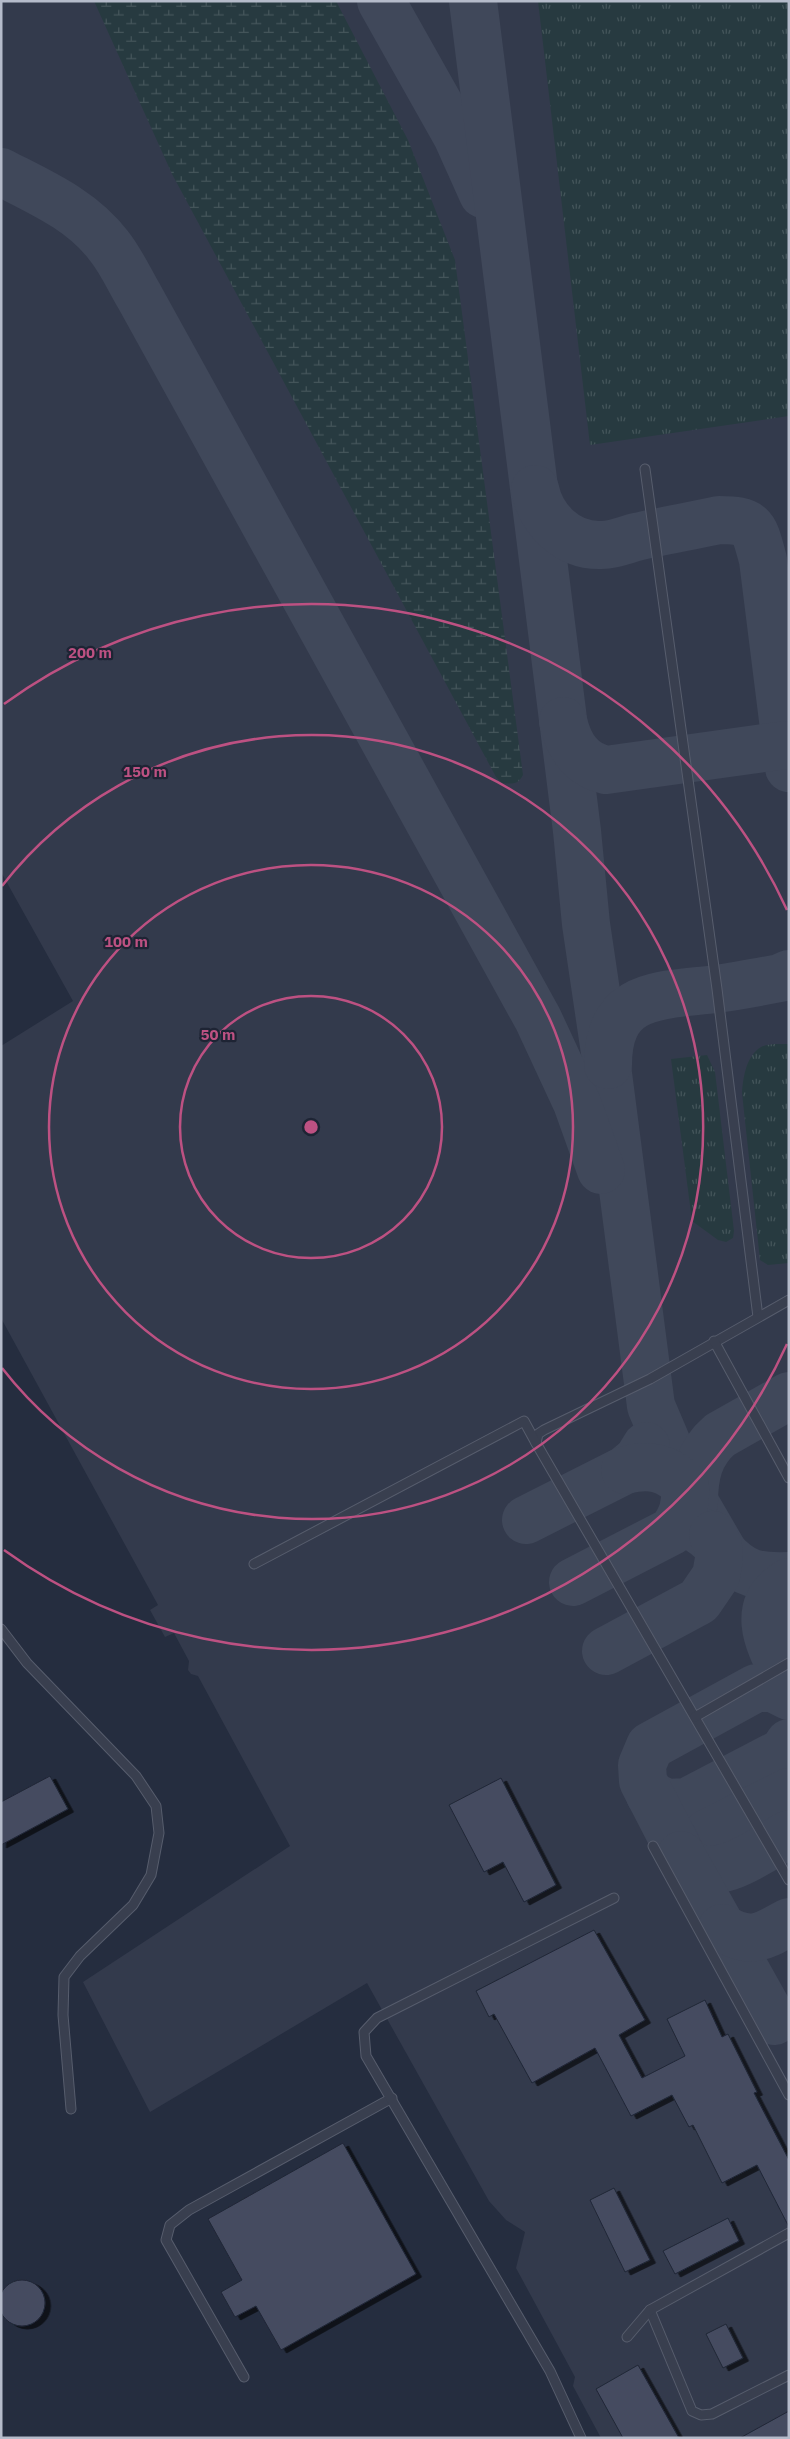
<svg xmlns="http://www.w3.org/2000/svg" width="790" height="2439" font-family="'IBM Plex Sans',sans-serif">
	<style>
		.airport { fill: #333a4c }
		.grass { fill: url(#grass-tufts) }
		.wetland { fill: url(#wetland-marsh) }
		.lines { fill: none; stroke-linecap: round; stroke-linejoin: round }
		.taxiway { stroke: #40485a; stroke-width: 48 }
		.building { fill: #444c61; stroke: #202636; filter: url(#shadow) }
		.service-casing { stroke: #575d6d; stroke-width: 11 }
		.service { stroke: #393f4f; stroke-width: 9 }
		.ring { fill: none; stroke: #bd5182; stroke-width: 2.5 }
		.centre { fill: #bd5182; stroke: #1e2434; stroke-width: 2.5 }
		.ring-label { font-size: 15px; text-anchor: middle; font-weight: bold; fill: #bd5182; stroke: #1e2434; stroke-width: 4.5; stroke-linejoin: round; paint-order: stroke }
	</style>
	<defs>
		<pattern id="grass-tufts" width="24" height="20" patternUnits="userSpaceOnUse" patternTransform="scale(1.25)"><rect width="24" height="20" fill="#273a40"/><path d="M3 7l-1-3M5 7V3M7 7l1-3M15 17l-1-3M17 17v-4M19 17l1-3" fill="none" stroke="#44555a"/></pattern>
		<pattern id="wetland-marsh" width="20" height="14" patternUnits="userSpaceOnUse" patternTransform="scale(1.25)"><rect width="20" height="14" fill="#273a40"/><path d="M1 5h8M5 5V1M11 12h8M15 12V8" fill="none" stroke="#44555a"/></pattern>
		<filter id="shadow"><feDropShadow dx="5.5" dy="3" stdDeviation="0" flood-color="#0009"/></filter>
	</defs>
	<rect width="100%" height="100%" fill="#252d3f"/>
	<path class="airport" d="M1,1H789V2438H601L573,2386L575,2377L516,2268L525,2232L506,2220L489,2201L367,1983L150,2112L83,1982L290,1846L198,1676L191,1674L188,1670L189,1661L174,1633L165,1637L150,1610L158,1605L1,1318V1046L73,1001L1,872Z"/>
	<g class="grass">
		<path d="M538,1H789V416L590,445Z"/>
		<path d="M789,1044V1263L768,1265L760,1260L742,1093C743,1078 746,1056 761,1047C768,1043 781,1044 789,1044Z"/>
		<path d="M707,1055L715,1072L734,1231L733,1238L726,1242L718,1240L692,1221L671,1059Z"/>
	</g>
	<path class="wetland" d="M94,1H336L408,140L455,260L523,775C518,785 512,784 502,783L496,777L172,174Z"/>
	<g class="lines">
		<g class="taxiway">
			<path d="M381,1L457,136L483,194"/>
			<path d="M473,1L577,831L586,924L607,1066L651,1406L685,1486L724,1553"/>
			<path d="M1,172C40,192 82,210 109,246C121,261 129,279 139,296L538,1019L577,1103L601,1170"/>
			<path d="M535,489C541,519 566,545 599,545C610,546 625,540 636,537C663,531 691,526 719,520C755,520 754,527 763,560L789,768"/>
			<path d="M563,721C569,746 580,764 606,770L786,745"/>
			<path d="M608,1065C608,991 660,996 716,989C738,986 759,982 780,978L789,974"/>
			<path d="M694,1503C694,1475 699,1453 720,1435L789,1396"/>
			<path d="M526,1520L625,1470L638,1459L646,1446"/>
			<path d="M700,1531C709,1536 716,1544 723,1552C744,1575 758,1577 789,1576"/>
			<path d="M573,1582L672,1531C683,1516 686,1505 685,1486C667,1467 650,1464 625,1470"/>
			<path d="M789,1582C745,1609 773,1650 789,1684"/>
			<path d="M606,1651L699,1601L716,1576L719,1559L718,1545L713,1535"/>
			<path d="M650,1795L667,1803L687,1802L783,1752L789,1743"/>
			<path d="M706,1834L789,1792"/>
			<path d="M675,1841C677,1850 681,1855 687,1861C715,1887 762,1849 789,1834"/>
			<path d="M677,1847L643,1781L642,1765L650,1746L756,1688H773L789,1696"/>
			<path d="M681,1855L774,2021"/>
			<path d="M722,1928C751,1945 762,1937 789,1922"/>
		</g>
	</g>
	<g class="building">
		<path d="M50,1776L68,1809L1,1845V1802Z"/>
		<path d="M501,1778L556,1885L524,1902L503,1862L484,1872L449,1805Z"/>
		<path d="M594,1930L645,2020L619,2035L642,2078L685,2056L667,2019L705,2000L722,2037L728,2034L757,2092L754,2093L789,2160V2227L757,2165L722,2183L693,2125L689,2127L672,2095L631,2116L595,2048L532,2083L494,2014L489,2017L476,1991Z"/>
		<path d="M343,2143L416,2274L281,2350L256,2306L235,2317L221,2292L242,2280L208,2219Z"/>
		<path d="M614,2188L650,2260L625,2272L590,2200Z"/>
		<path d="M728,2218L739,2241L675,2274L663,2251Z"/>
		<circle cx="22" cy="2303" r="23"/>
		<path d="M726,2324L743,2358L723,2368L706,2334Z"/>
		<path d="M638,2365L679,2438H623L596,2389Z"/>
		<path d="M789,2411V2438H740Z"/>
	</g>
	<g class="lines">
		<g class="service-casing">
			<g id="service">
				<path d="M645,469L717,989L758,1317"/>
				<path d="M789,1300L650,1379L544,1430L538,1434L536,1443L789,1880"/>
				<path d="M714,1341L789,1478"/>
				<path d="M254,1564L524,1421L536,1443"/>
				<path d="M1,1629L27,1663L136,1776L156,1806L159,1833L151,1875L133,1905L80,1956L64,1977L63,2015L71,2109"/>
				<path d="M695,1717L789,1663"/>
				<path d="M653,1846L789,2095"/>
				<path d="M650,2310L692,2411L701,2415L712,2414L789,2375"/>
				<path d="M627,2337L650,2310L789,2233"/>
				<path d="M244,2377L166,2240L170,2225L189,2210L392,2098"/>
				<path d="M581,2438L550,2371L366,2056L364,2032L377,2018L614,1898"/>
			</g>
		</g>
		<use href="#service" class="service"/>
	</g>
	<g class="ring">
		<circle cx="311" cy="1127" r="131"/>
		<circle cx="311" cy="1127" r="262"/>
		<path d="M2 886A392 392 0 1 1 2 1368"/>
		<path d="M787 1344A523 523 0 0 1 4 1550M4 704A523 523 0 0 1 787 910"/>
	</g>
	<circle cx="311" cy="1127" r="8" class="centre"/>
	<g class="ring-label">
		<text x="90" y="658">200 m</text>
		<text x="145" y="777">150 m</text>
		<text x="126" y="947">100 m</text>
		<text x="218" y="1040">50 m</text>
	</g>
	<rect width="790" height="2439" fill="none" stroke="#b5bbca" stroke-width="5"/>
</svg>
